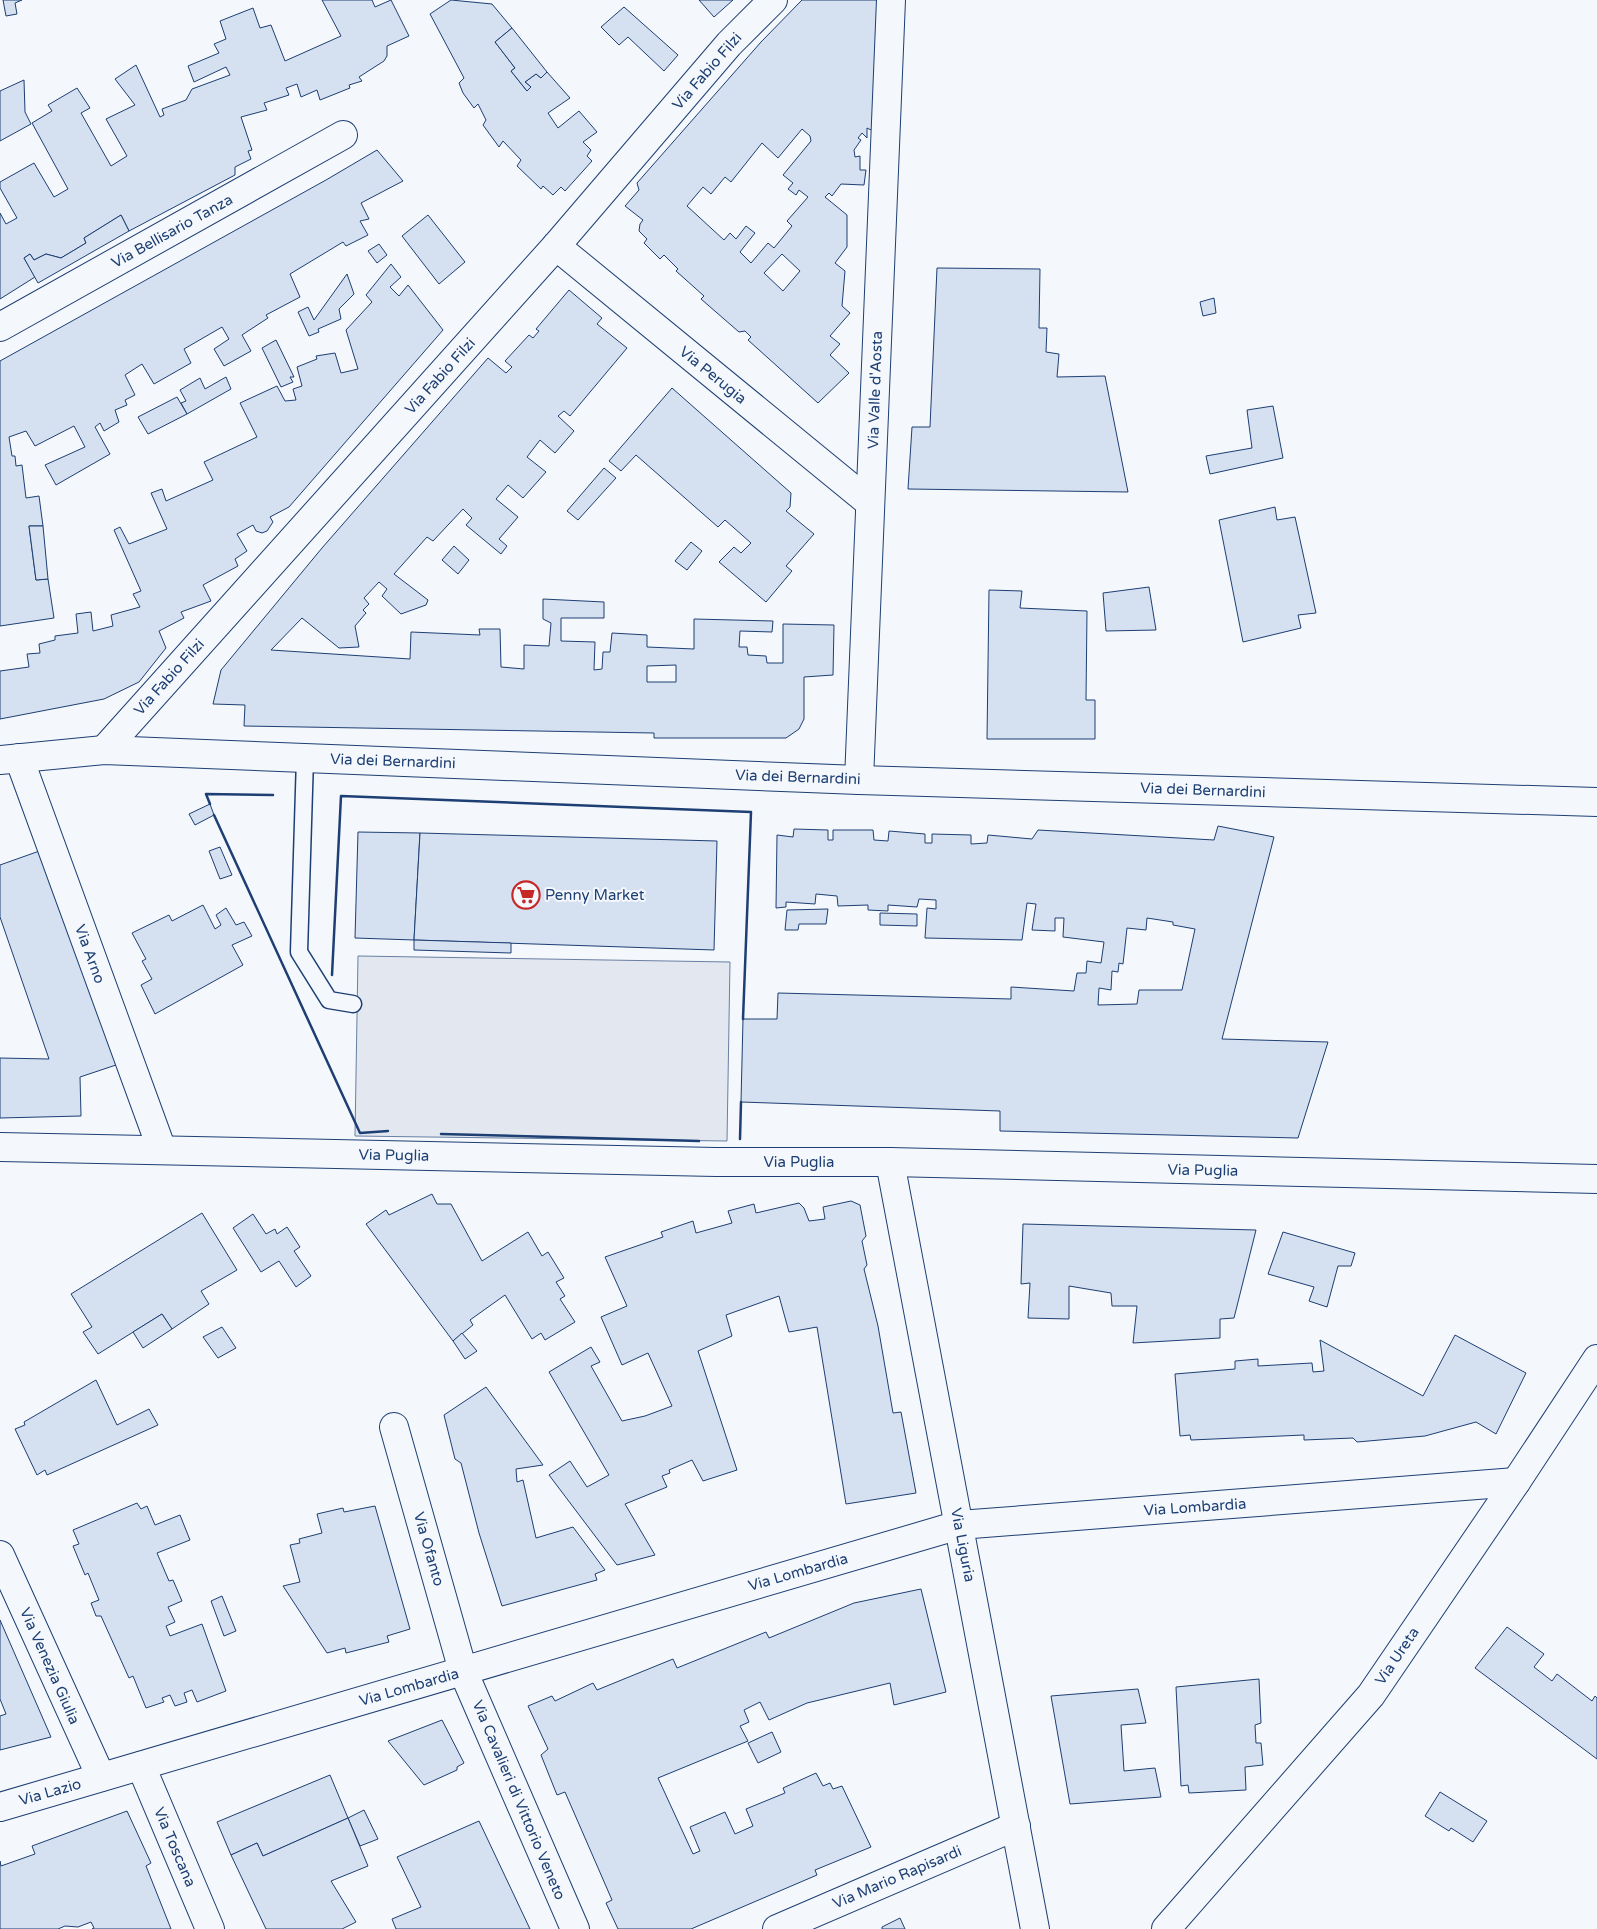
<svg xmlns="http://www.w3.org/2000/svg" width="1597" height="1929" font-family="'Varela Round',sans-serif">
	<style>
		.parking { fill: #e3e8f0; stroke: #687fa3 }
		.building { fill: #d5e0f0; stroke: #1d3f73; fill-rule: evenodd }
		.lines { fill: none; stroke-linecap: round; stroke-linejoin: round }
		.lane-casing { stroke: #1d3f73; stroke-width: 19 }
		.street-casing { stroke: #1d3f73; stroke-width: 30 }
		.secondary-casing { stroke: #1d3f73; stroke-width: 30 }
		.primary-casing { stroke: #1d3f73; stroke-width: 30 }
		.lane { stroke: #f4f7fb; stroke-width: 16 }
		.street { stroke: #f4f7fb; stroke-width: 28 }
		.secondary { stroke: #f4f7fb; stroke-width: 28 }
		.primary { stroke: #f4f7fb; stroke-width: 28 }
		.wall { stroke: #1d3f73; stroke-width: 2.5 }
		.labels { text-anchor: middle; stroke-width: 4; stroke-linejoin: round; paint-order: stroke }
		.street-label { font-size: 15px; fill: #1d3f73; stroke: #f4f7fb }
		.poi-label { font-size: 15px; fill: #1d3f73; stroke: #f4f7fb; text-anchor: start }
	</style>
	<rect width="100%" height="100%" fill="#f4f7fb"/>
	<path class="parking" d="M358,956L730,962L727,1141L355,1136Z"/>
	<g class="building">
		<path d="M3,0H22L15,3L17,14L6,16Z"/>
		<path d="M322,0H372L375,7L391,0L409,36L387,46V56L384,61L359,77L362,81L349,85L350,88L320,100L317,90L301,97L297,84L286,88L289,95L264,103L267,110L241,117L252,150L248,151L251,159L235,167V175L129,231L121,215L84,238L86,243L61,258L46,254L34,260L30,254L24,258L35,277L0,299V213L6,224L17,218L0,188V182L34,163L54,197L68,189L32,123L52,111L48,105L77,88L90,108L81,113L111,166L127,156L106,119L135,105L115,79L136,65L160,117L164,115L162,109L186,100L192,89L230,75L226,67L194,82L188,66L219,53L214,44L226,39L220,21L253,8L260,28L271,25L285,61L341,36Z"/>
		<path d="M451,0L492,4L512,28L495,42L515,68L511,71L527,91L531,87L525,82L536,74L541,78L547,72L570,98L548,113L558,128L579,111L597,132L583,142L591,150L587,156L592,161L565,191L561,187L553,195L543,186L541,189L517,166L521,160L503,141L499,147L483,125L486,120L478,104L474,108L463,93L459,83L464,78L430,14Z"/>
		<path d="M699,0H733L714,17Z"/>
		<path d="M802,0H880L874,129L871,130L867,128V138L862,133L858,138L861,140L854,150L855,157L860,156V170H866L864,185L841,184L832,196L829,193L825,197L847,215V247L835,263L845,271L842,306L850,313L830,336L840,344L830,355L849,373L818,403L748,340L751,337L745,331L739,332L701,299L704,296L676,271L678,269L664,255L660,259L644,243L647,239L639,231L640,224L643,220L625,206L639,190L637,183L761,42ZM802,129L810,136L811,141L783,175L793,183L788,189L796,195L799,190L808,197L787,221L792,226L774,248L768,243L751,263L740,252L755,233L746,226L736,239L730,233L724,240L687,206L703,187L711,194L725,177L731,182L762,143L778,158ZM782,254L800,271L783,291L764,273Z"/>
		<path d="M624,7L678,55L664,71L628,37L619,45L601,27Z"/>
		<path d="M512,28L547,72L541,78L536,74L525,82L531,87L527,91L511,71L515,68L495,42Z"/>
		<path d="M24,80L25,112L31,124L0,141V91Z"/>
		<path d="M377,150L403,181L361,203L369,219L360,221L368,235L346,246L343,242L290,274L300,297L266,315L268,318L242,335L251,351L224,366L214,349L229,339L222,327L184,349L191,363L154,384L142,364L125,375L135,395L125,400L127,405L115,410L119,422L104,431L100,423L95,427L110,454L56,485L45,465L85,447L74,426L35,446L26,431L9,437L12,456H15L16,466L22,465L26,498L39,496L43,526H29L36,580L48,579L54,618L0,626V361L326,180Z"/>
		<path d="M121,215L129,231L38,283L24,258L30,254L34,260L46,254L61,258L86,243L84,238Z"/>
		<path d="M428,215L465,262L439,284L402,236Z"/>
		<path d="M379,244L387,255L377,263L368,251Z"/>
		<path d="M391,264L401,277L390,287L399,296L408,285L443,330L289,507L270,517L273,522L267,531L262,533L256,531L253,525L237,534L247,551L235,559L238,566L203,585L211,601L181,612L184,618L159,631L166,648L139,682L104,699L0,719V671L29,667L27,654L40,653L39,644L55,640V636L78,633L76,614L91,612L93,631L113,626L111,615L140,607L133,594L141,591L114,530L120,527L129,544L167,529L151,493L162,489L166,501L213,480L204,462L257,437L240,403L277,386L285,401L296,400L293,389L302,386L297,367L317,359L316,356L335,353L341,373L358,369L346,330L372,302L366,295Z"/>
		<path d="M937,268L1040,269L1039,328H1047L1046,352L1059,354L1057,377L1105,376L1128,492L908,489L912,427H930Z"/>
		<path d="M347,274L354,294L339,309L341,319L318,329L319,332L309,336L298,312L308,307L314,320Z"/>
		<path d="M569,290L602,318L597,324L627,348L570,416L564,411L558,416L574,431L555,453L540,440L527,457L546,472L523,498L508,485L496,499L518,517L499,539L507,546L501,554L466,525L472,518L463,509L433,541L427,537L394,574L428,600L426,605L401,614L382,596L387,589L379,582L364,598L369,604L363,610L366,613L355,626L359,647L339,648L302,618L271,650L410,659L411,632L480,635L479,629H500L501,667L524,669V645L549,646L551,623L543,619V599L604,602V618H561V641L595,642L594,670L602,669L603,652H610L612,633L647,635V647L694,649V619L773,621L772,632L740,631L739,647H747L748,655L766,656L767,663H783V624L834,625L833,675L804,677V719L799,729L786,738H654V733L244,726L245,705L213,704L221,670L322,548L488,358L506,373L512,367L505,361L529,335L533,338L539,331L536,329ZM676,665V682H647V666Z"/>
		<path d="M1214,298L1216,313L1203,316L1200,302Z"/>
		<path d="M276,340L294,377H290L293,382L281,387L262,348Z"/>
		<path d="M226,377L231,389L187,414L181,403L186,401L180,390L200,378L205,389Z"/>
		<path d="M672,388L791,493L790,507L786,511L814,534L786,566L792,571L766,602L719,562L734,547L741,553L751,543L725,520L718,527L636,455L621,471L609,461Z"/>
		<path d="M177,397L187,414L148,434L138,417Z"/>
		<path d="M1273,406L1283,458L1210,474L1206,456L1252,448L1247,410Z"/>
		<path d="M604,468L616,478L578,520L567,511Z"/>
		<path d="M1275,507L1277,520L1295,517L1316,613L1298,615L1301,628L1243,642L1219,520Z"/>
		<path d="M29,526H43L48,579L36,580Z"/>
		<path d="M691,542L702,551L687,570L675,561Z"/>
		<path d="M454,546L469,560L458,574L442,560Z"/>
		<path d="M1149,587L1156,630L1106,631L1103,593Z"/>
		<path d="M989,590L1022,591L1020,608L1087,611L1086,700H1095V739H987Z"/>
		<path d="M210,804L214,815L195,825L189,814Z"/>
		<path d="M1218,826L1274,837L1222,1039L1328,1042L1298,1138L1000,1131V1111L741,1102L743,1019H777L778,993L1011,999V987L1074,991L1077,973H1086L1087,961L1101,963L1104,942L1063,937L1064,918H1055V931L1032,930L1036,904L1027,903L1022,940L925,938L927,908L936,909V900L919,899L917,907L888,905V911L868,910V905L838,906L837,896L816,894L815,904L786,902V907L776,908L777,835L793,837L794,829L828,830V840H833V830H873L874,840L888,841L889,831L925,834V843H932V834L971,835V844L987,843L988,835L1032,839L1038,830L1214,840ZM1147,918L1173,922V925L1195,929L1182,990H1139L1137,1004L1098,1005L1099,988L1111,990L1112,971L1118,972L1119,963L1123,964L1127,928L1146,930Z"/>
		<path d="M358,832L420,833L414,940L355,938Z"/>
		<path d="M420,833L717,841L714,950L414,940Z"/>
		<path d="M220,847L232,875L220,879L209,851Z"/>
		<path d="M45,849L119,1064L80,1077L81,1116L0,1118V1058L49,1059L0,917V865Z"/>
		<path d="M203,905L215,929L221,925L216,915L226,908L236,925L244,922L252,936L232,945L243,965L155,1014L141,985L152,979L142,961L146,959L132,933L169,915L172,921Z"/>
		<path d="M828,909L826,924H799L798,930H785L787,910Z"/>
		<path d="M880,913L917,914V926L880,925Z"/>
		<path d="M414,940L511,943V953L414,950Z"/>
		<path d="M432,1194L437,1204H451L482,1261L528,1232L542,1256L548,1252L564,1278L556,1282L565,1296L560,1299L575,1322L545,1340L541,1333L532,1339L505,1295L470,1320L473,1325L453,1341L366,1224L386,1210L389,1215Z"/>
		<path d="M851,1201L860,1205L866,1236L862,1241L867,1265L864,1269L878,1326L893,1413L901,1412L916,1493L846,1504L817,1327L789,1332L779,1296L726,1315L732,1336L698,1351L737,1470L703,1481L692,1460L669,1470L670,1473L662,1476L667,1487L625,1504L655,1555L617,1565L549,1475L570,1461L587,1487L609,1475L549,1372L591,1347L600,1362L591,1366L622,1421L645,1416L672,1406L648,1353L622,1365L601,1317L627,1306L605,1257L663,1237L661,1232L693,1221L696,1233L732,1223L728,1211L754,1204L756,1213L799,1203L804,1208L809,1221L825,1219L823,1207Z"/>
		<path d="M202,1213L237,1270L201,1291L209,1304L172,1329L162,1314L98,1354L83,1332L92,1327L71,1294Z"/>
		<path d="M253,1214L266,1234L275,1229L277,1234L287,1227L300,1247L294,1251L311,1276L296,1287L279,1261L261,1272L233,1228Z"/>
		<path d="M1023,1224L1256,1230L1234,1318L1220,1319V1338L1133,1343L1137,1306H1112L1111,1293L1069,1286V1319L1028,1318L1030,1283L1021,1284Z"/>
		<path d="M1283,1232L1355,1253L1351,1266H1338L1327,1307L1309,1301L1314,1287L1268,1274Z"/>
		<path d="M162,1314L172,1329L143,1348L133,1332Z"/>
		<path d="M222,1327L236,1348L218,1358L203,1337Z"/>
		<path d="M462,1333L477,1351L465,1359L453,1341Z"/>
		<path d="M1455,1335L1526,1373L1496,1434L1476,1422L1425,1436L1357,1442L1353,1438L1304,1440V1435L1191,1440L1190,1435L1180,1436L1175,1374L1235,1369V1361L1258,1359V1366L1312,1363L1313,1372L1324,1371L1320,1340L1423,1396Z"/>
		<path d="M96,1380L117,1425L149,1409L158,1425L47,1475L45,1470L37,1475L15,1429L25,1425L24,1422Z"/>
		<path d="M486,1387L543,1465L516,1469L517,1482L523,1480L536,1538L573,1527L605,1570L595,1574L597,1580L502,1606L479,1533L461,1463L455,1459L444,1415Z"/>
		<path d="M137,1503L141,1509L147,1506L155,1525L180,1515L190,1540L157,1553L169,1581L173,1580L182,1601L168,1607L175,1622L166,1626L170,1636L202,1624L226,1691L197,1702L192,1690L184,1693L187,1702L175,1706L170,1695L162,1698L164,1702L146,1708L133,1676L129,1678L101,1616H96L91,1603L99,1600L88,1573L85,1575L73,1546L79,1544L73,1530Z"/>
		<path d="M375,1506L410,1629L387,1636L389,1642L346,1653L345,1648L327,1653L283,1586L300,1582L290,1545L300,1543L299,1539L322,1533L317,1514L343,1508L344,1512Z"/>
		<path d="M921,1589L946,1692L894,1705L890,1683L807,1703L769,1720L760,1702L744,1710L749,1722L740,1726L748,1741L658,1778L693,1854L700,1851L690,1827L725,1812L735,1834L753,1826L746,1809L785,1793L783,1788L816,1773L823,1786L830,1783L833,1789L842,1786L871,1847L815,1870L817,1875L691,1929H618L606,1903L612,1900L565,1792L557,1795L541,1755L548,1749L528,1706L552,1696L555,1701L593,1683L597,1690L673,1659L677,1668L766,1632L769,1638L854,1603Z"/>
		<path d="M222,1596L236,1631L224,1636L211,1601Z"/>
		<path d="M0,1620L51,1737L0,1750V1716L6,1714L0,1699Z"/>
		<path d="M1507,1627L1544,1654L1534,1667L1552,1681L1557,1674L1592,1701L1595,1696L1597,1698V1759L1475,1668Z"/>
		<path d="M1259,1679L1261,1723L1255,1725L1256,1743H1261L1263,1765L1245,1767L1246,1790L1189,1793L1188,1785L1181,1786L1176,1687Z"/>
		<path d="M1138,1689L1146,1723L1121,1725L1124,1771L1155,1768L1161,1797L1070,1804L1051,1696Z"/>
		<path d="M442,1720L464,1763L457,1767V1770L424,1785L388,1741Z"/>
		<path d="M772,1732L781,1752L758,1763L748,1743Z"/>
		<path d="M330,1775L348,1818L263,1856L257,1843L231,1855L217,1822Z"/>
		<path d="M1440,1792L1487,1821L1473,1842L1451,1828L1449,1831L1425,1816Z"/>
		<path d="M364,1810L378,1839L360,1846L348,1818Z"/>
		<path d="M127,1811L151,1863L146,1866L171,1929H92L94,1928L91,1922L78,1927L65,1926L58,1929H0V1861L1,1866L35,1854L32,1846Z"/>
		<path d="M348,1818L368,1866L331,1881L356,1922L342,1929H266L231,1855L257,1843L263,1856Z"/>
		<path d="M479,1821L530,1929H396L392,1919L421,1907L397,1857Z"/>
		<path d="M900,1918L905,1929H882V1927Z"/>
	</g>
	<g class="lines">
		<g class="lane-casing">
			<path id="lane" d="M305,758L299,952L329,1000L353,1004"/>
		</g>
		<g class="street-casing">
			<g id="street">
				<path d="M556,246L870,503"/>
				<path d="M0,327L343,135"/>
				<path d="M104,750L556,246L729,44L773,0"/>
				<path d="M19,758L162,1150"/>
				<path d="M0,760L104,750L859,780L1597,802"/>
				<path d="M859,780L891,0"/>
				<path d="M890,1162L1035,1929"/>
				<path d="M394,1427L463,1671L575,1929"/>
				<path d="M959,1525L1516,1482"/>
				<path d="M0,1555L101,1777"/>
				<path d="M141,1766L210,1929"/>
				<path d="M777,1929L1016,1826"/>
				<path d="M1166,1929L1371,1695L1516,1482L1597,1359"/>
			</g>
		</g>
		<g class="secondary-casing">
			<path id="secondary" d="M0,1807L959,1525"/>
		</g>
		<g class="primary-casing">
			<path id="primary" d="M0,1147L716,1162H890L1597,1179"/>
		</g>
		<use href="#lane" class="lane"/>
		<use href="#street" class="street"/>
		<use href="#secondary" class="secondary"/>
		<use href="#primary" class="primary"/>
		<g class="wall">
			<path d="M210,804L206,794L273,795"/>
			<path d="M214,815L360,1133L388,1131"/>
			<path d="M332,975L341,796L751,812L743,1019"/>
			<path d="M441,1134L699,1141"/>
			<path d="M740,1139L741,1102"/>
		</g>
	</g>
	<defs>
		<g id="supermarket-ring" transform="scale(1.4375)"><circle r="9.5" fill="#f4f7fb" stroke="#c62828" stroke-width="1.5"/><path d="M-6-5.5h2.5l.6 2H6L4.5 2H-2.5L-4.4-4H-6ZM-1.5 3.2a1.3 1.3 0 1 0 .1 0ZM3 3.2a1.3 1.3 0 1 0 .1 0Z" fill="#c62828"/></g>
	</defs>
	<g fill-rule="evenodd">
		<use href="#supermarket-ring" x="526" y="895"/>
	</g>
	<g class="labels">
		<g class="street-label">
			<text transform="translate(707 71) rotate(-49)" y="5">Via Fabio Filzi</text>
			<text transform="translate(172 231) rotate(-29)" y="5">Via Bellisario Tanza</text>
			<text transform="translate(713 375) rotate(39)" y="5">Via Perugia</text>
			<text transform="translate(440 376) rotate(-48)" y="5">Via Fabio Filzi</text>
			<text transform="translate(875 390) rotate(-88)" y="5">Via Valle d'Aosta</text>
			<text transform="translate(169 677) rotate(-48)" y="5">Via Fabio Filzi</text>
			<text transform="translate(393 761) rotate(2)" y="5">Via dei Bernardini</text>
			<text transform="translate(798 777) rotate(2)" y="5">Via dei Bernardini</text>
			<text transform="translate(1203 790) rotate(2)" y="5">Via dei Bernardini</text>
			<text transform="translate(90 954) rotate(70)" y="5">Via Arno</text>
			<text transform="translate(394 1155) rotate(1)" y="5">Via Puglia</text>
			<text x="799" y="1167">Via Puglia</text>
			<text transform="translate(1203 1170) rotate(1)" y="5">Via Puglia</text>
			<text transform="translate(1195 1507) rotate(-4)" y="5">Via Lombardia</text>
			<text transform="translate(963 1545) rotate(79)" y="5">Via Liguria</text>
			<text transform="translate(429 1549) rotate(74)" y="5">Via Ofanto</text>
			<text transform="translate(798 1572) rotate(-16)" y="5">Via Lombardia</text>
			<text transform="translate(1397 1656) rotate(-56)" y="5">Via Ureta</text>
			<text transform="translate(50 1666) rotate(66)" y="5">Via Venezia Giulia</text>
			<text transform="translate(409 1687) rotate(-16)" y="5">Via Lombardia</text>
			<text transform="translate(50 1792) rotate(-16)" y="5">Via Lazio</text>
			<text transform="translate(519 1800) rotate(67)" y="5">Via Cavalieri di Vittorio Veneto</text>
			<text transform="translate(175 1847) rotate(67)" y="5">Via Toscana</text>
			<text transform="translate(897 1877) rotate(-23)" y="5">Via Mario Rapisardi</text>
		</g>
		<g class="poi-label">
			<text x="545" y="900">Penny Market</text>
		</g>
	</g>
</svg>
